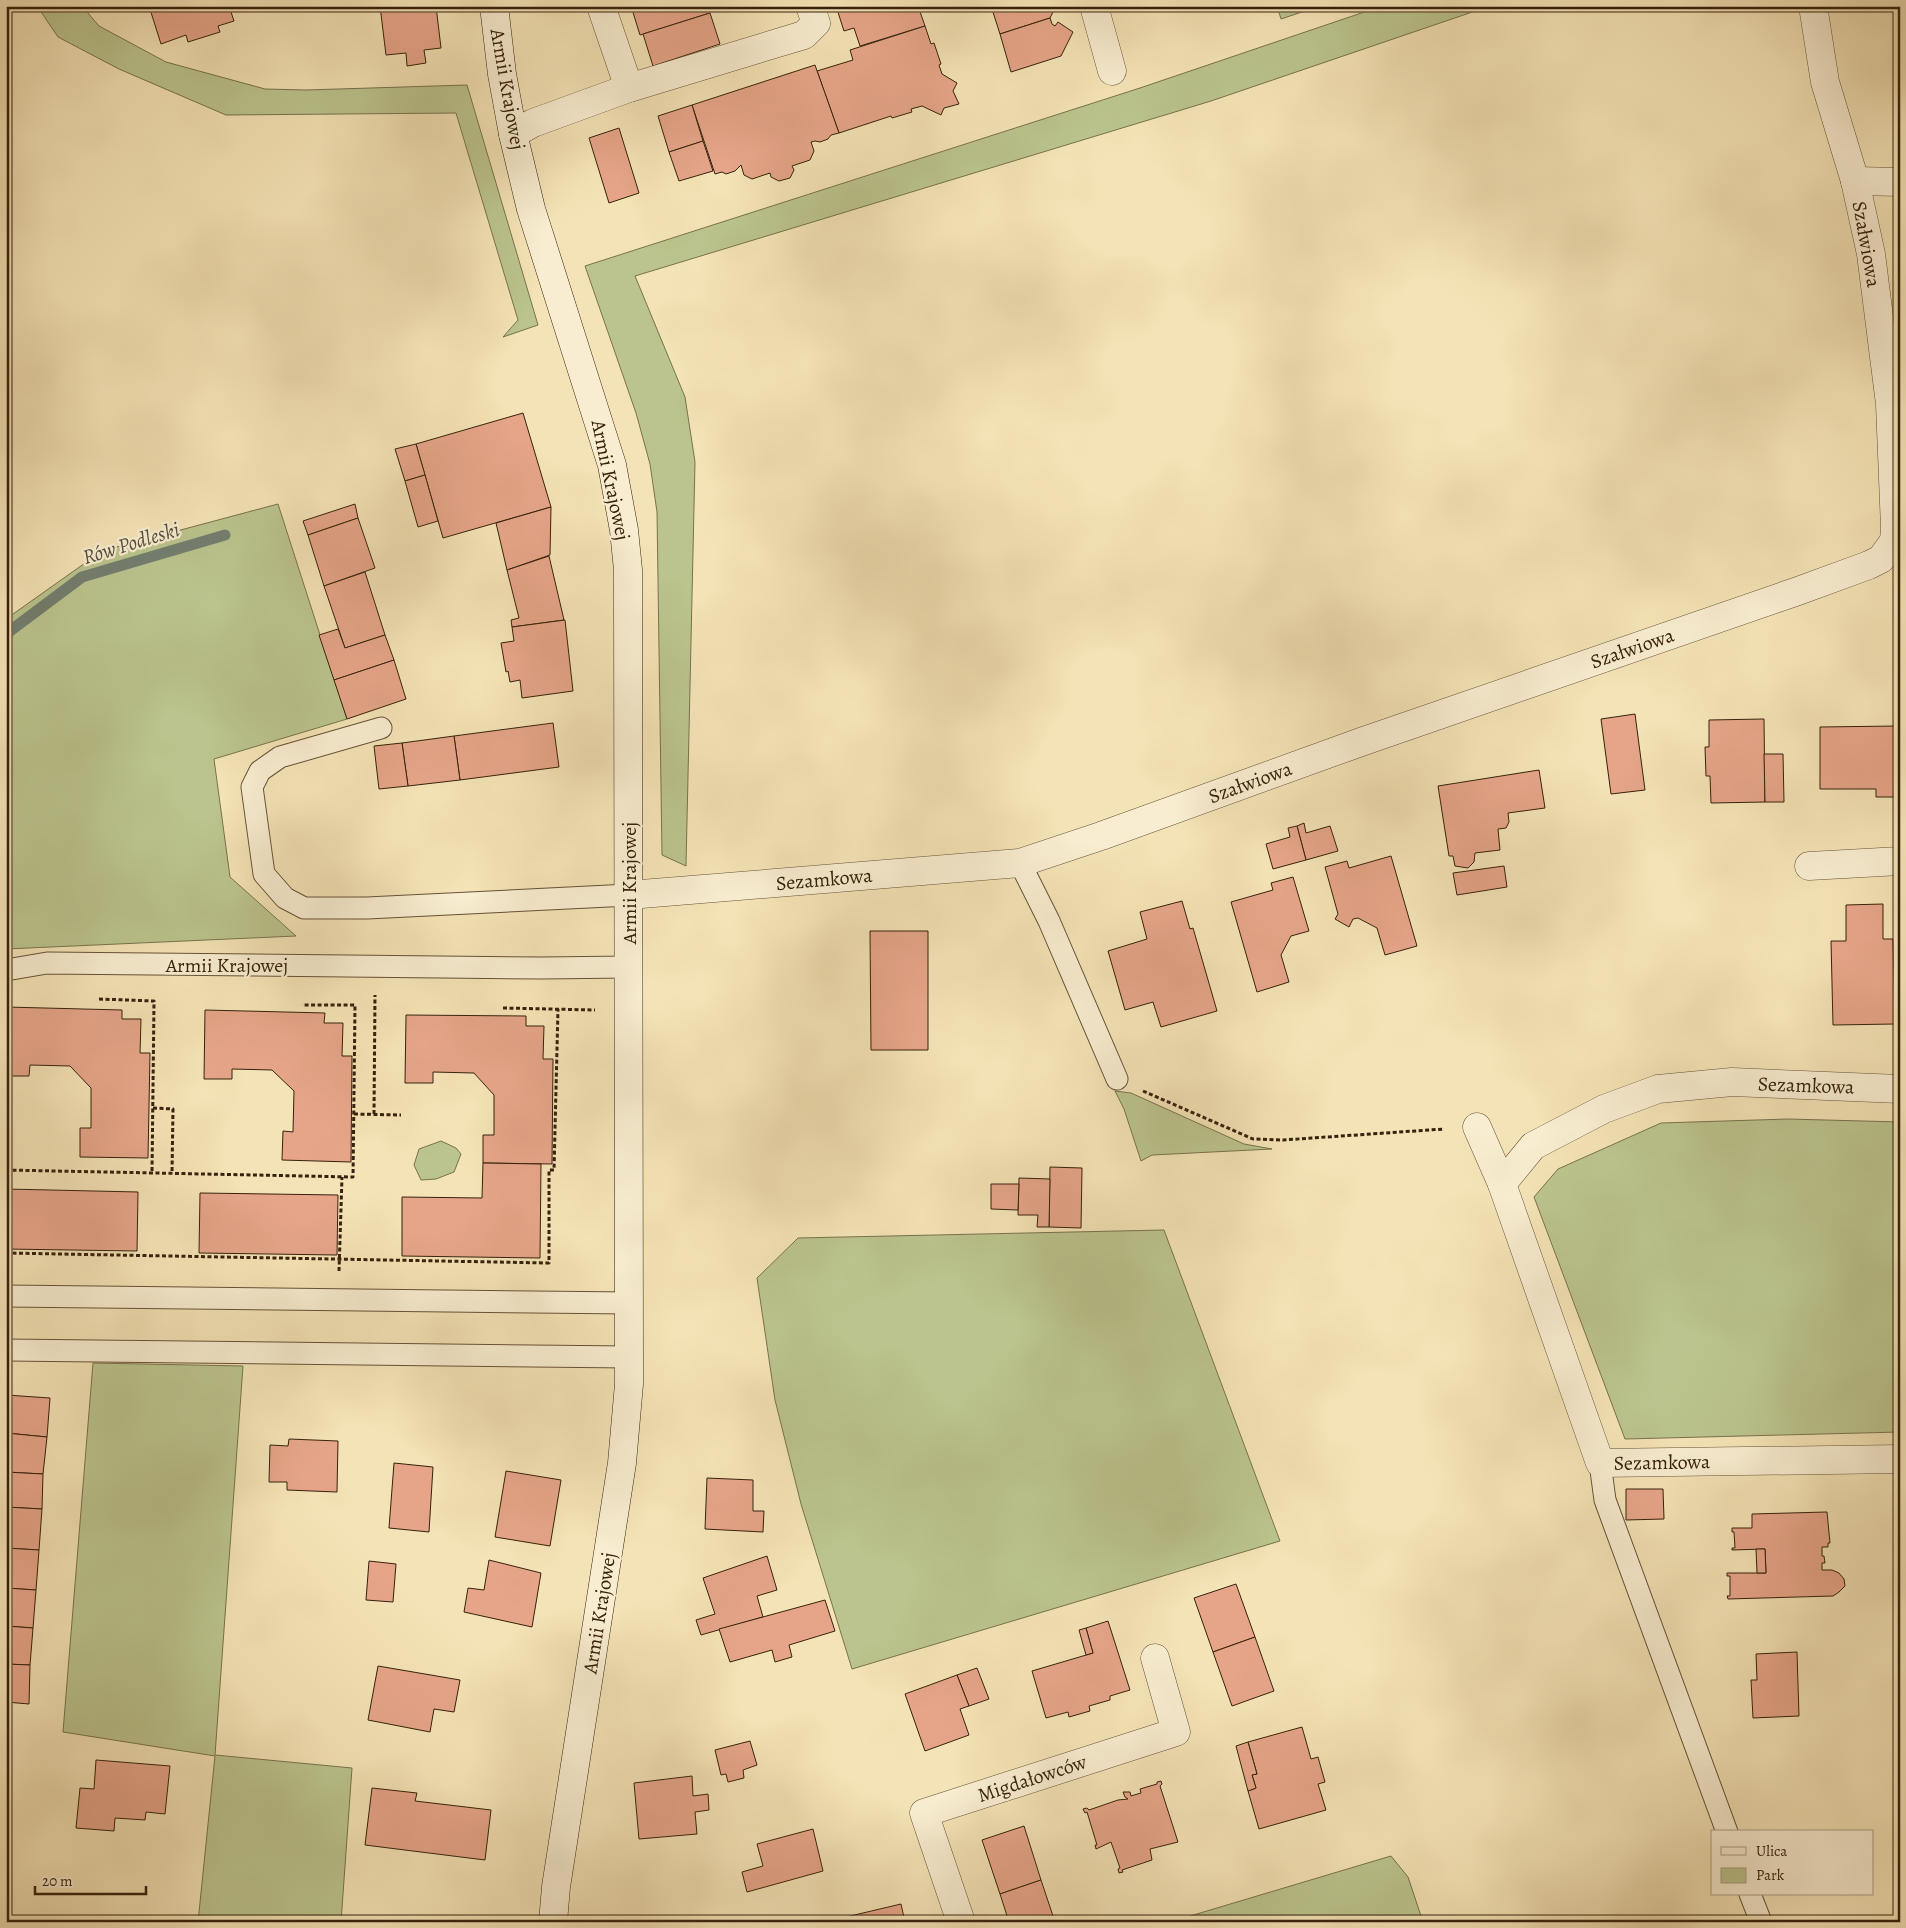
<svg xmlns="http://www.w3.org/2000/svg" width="1906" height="1928" font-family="Alegreya,serif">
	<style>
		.green { fill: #bbc48e; stroke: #78724d }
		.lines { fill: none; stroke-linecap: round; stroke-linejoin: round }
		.stream { stroke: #737f70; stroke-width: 11 }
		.building { fill: #e6a589; stroke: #36210c }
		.lane-casing { stroke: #665236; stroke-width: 23 }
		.street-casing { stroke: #665236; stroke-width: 29 }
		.secondary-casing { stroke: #36210c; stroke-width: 29 }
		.path { stroke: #36210c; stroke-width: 3; stroke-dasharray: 4 2.5; stroke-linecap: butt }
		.lane { stroke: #f8edd0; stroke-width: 21 }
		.street { stroke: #f8edd0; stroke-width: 28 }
		.secondary { stroke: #f8edd0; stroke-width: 28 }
		.labels { text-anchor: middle; stroke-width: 4.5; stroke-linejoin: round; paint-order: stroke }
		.street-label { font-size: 20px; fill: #36210c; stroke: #f8edd0 }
		.water-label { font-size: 21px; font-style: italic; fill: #55503e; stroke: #f8edd0 }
	</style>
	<rect width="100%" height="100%" fill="#f4e3b6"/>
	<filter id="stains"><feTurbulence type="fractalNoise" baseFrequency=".004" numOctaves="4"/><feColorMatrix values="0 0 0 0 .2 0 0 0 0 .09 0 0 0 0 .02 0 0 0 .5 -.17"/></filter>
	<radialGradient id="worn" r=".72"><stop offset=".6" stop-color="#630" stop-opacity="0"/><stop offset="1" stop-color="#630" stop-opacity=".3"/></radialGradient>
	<g class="green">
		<path d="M37,6H82L99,26L166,62L265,89L306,90L467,85L538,325L503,337L518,320L456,113L226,115L119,69L58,37Z"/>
		<path d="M1277,6H1320L1281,19Z"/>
		<path d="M1382,6H1490L1211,101L635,276L685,397L695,462L686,866L662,855L657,512L650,464L636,413L585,266L1140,88Z"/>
		<path d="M278,504L347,719L214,759L230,877L296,936L6,949V619L102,551Z"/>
		<path d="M1115,1091L1131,1093L1244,1144L1272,1149L1152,1155L1141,1161L1124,1109Z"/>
		<path d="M1788,1119L1900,1122V1432L1625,1439L1534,1197L1558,1169L1661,1123Z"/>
		<path d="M441,1141L456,1148L461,1154L454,1172L436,1179L421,1180L414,1165L419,1149Z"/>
		<path d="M1164,1230L1280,1541L852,1669L801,1504L775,1400L757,1278L798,1238Z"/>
		<path d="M93,1363L243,1366L215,1755L352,1768L341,1922H198L215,1756L63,1732Z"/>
		<path d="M1391,1856L1408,1877L1423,1922H1170Z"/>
	</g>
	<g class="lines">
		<path class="stream" d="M6,634L82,577L225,535"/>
	</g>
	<g class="building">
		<path d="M149,6H229L234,21L218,26L220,32L188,42L186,35L161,44Z"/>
		<path d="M380,6H436L441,48L424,50L426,63L407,66L406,53L386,55Z"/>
		<path d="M631,6H708L710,13L640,35Z"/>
		<path d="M836,6H918L925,26L860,46L854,28L844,31Z"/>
		<path d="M991,6H1056L1050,18L1000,34Z"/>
		<path d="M710,13L720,44L653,66L643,34Z"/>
		<path d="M1050,18L1052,24L1055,26L1058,22L1073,32L1061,56L1011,72L1000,34Z"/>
		<path d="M925,26L931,44L934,43L941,64L939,65L942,74L957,83L953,91L959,104L944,108L941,115L922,106L911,109L912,112L892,118L891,116L839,133L817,71L853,60L850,50Z"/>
		<path d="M815,65L839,133L831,135L828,139L820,142L815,141L811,142L814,151L810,160L792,166L794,170L790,178L779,181L771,177L770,173L752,179L744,175L741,165L735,171L726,174L722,172L715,174L692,105Z"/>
		<path d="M692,105L703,141L669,152L658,116Z"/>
		<path d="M619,128L639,193L609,203L589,138Z"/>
		<path d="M703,141L713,171L679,181L669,152Z"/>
		<path d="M523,413L551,507L443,538L416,444Z"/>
		<path d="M416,444L425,475L405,481L395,449Z"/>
		<path d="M425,475L438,521L418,527L405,481Z"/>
		<path d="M355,504L358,518L308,535L303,521Z"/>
		<path d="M551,507L550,555L507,570L496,523Z"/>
		<path d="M358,518L375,568L324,586L308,535Z"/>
		<path d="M549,556L564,620L512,627L511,620L519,618L507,570Z"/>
		<path d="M365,572L385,635L345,648L324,586Z"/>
		<path d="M565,620L573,691L522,698L520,680L510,682L508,671L506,672L501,643L514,641L512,627Z"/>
		<path d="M338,629L345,648L385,635L394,660L334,680L319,635Z"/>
		<path d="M394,660L406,699L347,719L334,680Z"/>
		<path d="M1635,714L1645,790L1611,794L1601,719Z"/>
		<path d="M1764,719L1765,802L1711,803L1710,776H1706L1705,747H1709V720Z"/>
		<path d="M553,723L559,767L460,780L454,736Z"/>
		<path d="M1897,726V746H1900V797H1876V789H1820V727Z"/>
		<path d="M454,736L460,780L408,786L402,743Z"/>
		<path d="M402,743L408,786L379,789L374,746Z"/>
		<path d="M1764,754H1783L1784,802H1765Z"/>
		<path d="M1539,770L1545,808L1508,813L1509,822L1506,828L1498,829L1500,850L1475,853L1474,862L1468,868L1455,866L1453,856H1449L1438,786Z"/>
		<path d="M1304,823L1306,833L1330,826L1338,851L1306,860L1297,826Z"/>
		<path d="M1297,826L1306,860L1273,869L1266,844L1290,837L1288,828Z"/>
		<path d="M1391,856L1417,946L1385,955L1377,928L1358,918L1353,919L1349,927L1335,919L1338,914L1325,867L1347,861L1349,868Z"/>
		<path d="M1504,866L1507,887L1457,895L1453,873Z"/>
		<path d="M1293,877L1309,931L1291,936L1281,955L1289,982L1257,992L1231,902L1273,890L1271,883Z"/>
		<path d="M1182,901L1190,929L1193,928L1217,1011L1161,1027L1153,1002L1125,1010L1108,951L1147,939L1140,912Z"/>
		<path d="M1883,904V939H1893L1895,1024L1833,1025L1831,941H1846V905Z"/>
		<path d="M870,931H928V1050H871Z"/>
		<path d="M6,1007L122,1010V1019H141L140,1053H150L148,1158L80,1157V1128H91V1088L70,1066L30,1065L29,1076H6Z"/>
		<path d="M205,1010L325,1013L324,1023H343L342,1056H352L351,1162L282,1160L283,1131L293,1132L294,1091L272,1070L232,1069V1079H204Z"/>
		<path d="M406,1015L526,1016V1026H544L543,1059H553L552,1164L483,1163V1135H494V1095L474,1073L433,1072V1083H405Z"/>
		<path d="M483,1163L541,1164L540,1258L402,1256V1197L482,1198Z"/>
		<path d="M1050,1167L1082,1168L1081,1228L1049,1227Z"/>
		<path d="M1019,1178L1050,1179L1049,1227H1037L1038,1215H1018Z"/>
		<path d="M991,1184H1019L1018,1210L991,1209Z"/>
		<path d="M6,1189L138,1192L137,1251L6,1249Z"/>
		<path d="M200,1193L338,1195L337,1255L199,1253Z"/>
		<path d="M6,1395L50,1398L47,1437L6,1433Z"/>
		<path d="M6,1433L47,1437L43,1474L6,1472Z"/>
		<path d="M289,1439L338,1441L337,1492L287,1490V1482H269L270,1445L288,1446Z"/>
		<path d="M394,1463L433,1467L429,1532L389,1528Z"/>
		<path d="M506,1471L561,1480L550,1546L495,1537Z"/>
		<path d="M6,1472L43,1474L42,1509L6,1507Z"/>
		<path d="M707,1478L753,1480V1511H764L763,1532L705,1529Z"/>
		<path d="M1626,1489H1663L1664,1519L1626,1520Z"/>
		<path d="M6,1507L42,1509L39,1550L6,1548Z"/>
		<path d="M1827,1512L1830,1543H1828V1547H1822V1556H1824L1825,1563H1822V1570H1832L1839,1573L1844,1579L1845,1586L1839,1592L1833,1596L1728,1599L1727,1596H1730V1576H1727V1573H1766L1765,1549L1732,1550V1548H1735L1734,1532H1732V1528H1752V1514Z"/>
		<path d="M6,1548L39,1550L36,1590L6,1588Z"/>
		<path d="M1756,1549H1765L1766,1573H1757Z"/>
		<path d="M767,1556L777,1590L757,1596L763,1617L701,1635L696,1620L715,1614L703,1578Z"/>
		<path d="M489,1560L541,1573L532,1627L464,1612L468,1588L484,1590Z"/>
		<path d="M369,1561L396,1564L393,1602L366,1600Z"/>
		<path d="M1236,1584L1255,1637L1213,1652L1194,1598Z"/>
		<path d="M6,1588L36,1590L33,1628L6,1626Z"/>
		<path d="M825,1600L835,1631L789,1645L792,1657L775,1662L772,1650L730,1662L719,1629Z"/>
		<path d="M1108,1621L1130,1690L1110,1696V1700L1089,1706L1090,1711L1069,1717L1068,1712L1046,1718L1032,1671L1093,1653L1086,1628Z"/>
		<path d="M6,1626L33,1628L30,1665L6,1664Z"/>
		<path d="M1086,1628L1093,1653L1086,1655L1079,1630Z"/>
		<path d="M1255,1637L1274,1691L1232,1706L1213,1652Z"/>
		<path d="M1797,1652L1799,1716L1753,1718L1751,1680H1757L1756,1654Z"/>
		<path d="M6,1664L30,1665L29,1704L6,1702Z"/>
		<path d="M378,1666L460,1680L454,1712L434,1709L430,1732L368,1720Z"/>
		<path d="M977,1668L989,1699L969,1706L957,1675Z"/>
		<path d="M957,1675L969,1706L960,1709L969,1735L925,1751L905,1694Z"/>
		<path d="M1302,1727L1311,1759L1318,1757L1325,1782L1318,1784L1326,1810L1259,1829L1248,1791L1256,1788L1252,1775L1257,1774L1248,1742Z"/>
		<path d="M750,1741L757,1765L743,1770L744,1778L728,1782L726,1774L721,1775L715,1750Z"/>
		<path d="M1248,1742L1257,1774L1252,1775L1256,1788L1248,1791L1236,1746Z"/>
		<path d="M96,1760L170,1766L165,1814L146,1812L145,1820L115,1818L114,1831L76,1828L80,1788L94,1789Z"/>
		<path d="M692,1776L693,1796L708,1794L709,1810L695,1812L697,1834L639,1839L634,1783Z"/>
		<path d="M1161,1781L1162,1784L1160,1786L1178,1842L1150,1849L1152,1860L1122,1870L1123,1872L1119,1873L1118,1869L1120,1868L1111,1842L1096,1849L1095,1845H1097L1087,1812L1085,1813L1083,1809L1087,1808L1089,1810L1118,1800L1128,1799L1125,1797L1123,1792H1130L1131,1796L1141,1793L1140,1789L1157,1784V1782Z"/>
		<path d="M372,1788L417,1793L415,1801L491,1810L485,1860L365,1845Z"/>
		<path d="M1024,1826L1041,1880L1000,1894L982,1840Z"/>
		<path d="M813,1829L823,1871L747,1892L742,1872L763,1866L757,1844Z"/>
		<path d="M1041,1880L1055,1922H1009L1000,1894Z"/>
		<path d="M901,1904L905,1922H847L846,1917Z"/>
	</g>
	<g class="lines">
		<g class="lane-casing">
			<g id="lane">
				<path d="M381,728L280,757L260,771L252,787L264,874L285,898L304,908H367L629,895"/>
				<path d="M1020,863L1049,921L1117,1079"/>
				<path d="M6,970L47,963L542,968L629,967"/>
				<path d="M6,1296L630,1303"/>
				<path d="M6,1350L629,1357"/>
				<path d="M1600,1463L1605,1500L1727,1832"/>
				<path d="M1750,1894L1761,1922"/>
			</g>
		</g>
		<g class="street-casing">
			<g id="street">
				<path d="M601,6L629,88"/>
				<path d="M1094,6L1112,71"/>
				<path d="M513,134L533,123L629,88L804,35L816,23L810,6"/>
				<path d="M1855,181L1900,182"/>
				<path d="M1809,866L1900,861"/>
				<path d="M629,895L1020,863L1101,836L1361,742L1798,591L1869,565L1881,559L1894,541L1895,528L1890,404L1871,254L1855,181L1825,82L1813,6"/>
				<path d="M1900,1089L1732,1082L1658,1089L1604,1109L1533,1146L1502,1184L1600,1463L1900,1459"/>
				<path d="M1477,1127L1502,1184"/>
				<path d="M961,1922L924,1813L1176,1732L1155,1658"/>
			</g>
		</g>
		<g class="secondary-casing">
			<path id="secondary" d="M494,6L502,74L513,134L531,209L612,465L624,530L628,570L629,1384L622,1463L556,1887L553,1922"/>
		</g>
		<g class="path">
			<path d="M99,999L154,1001L152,1173"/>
			<path d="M503,1008L595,1010"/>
			<path d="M1143,1091L1253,1139L1283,1140L1444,1129"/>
			<path d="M153,1108L173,1109L172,1173"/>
			<path d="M354,1114L401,1115"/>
			<path d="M374,1114L375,995"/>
			<path d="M6,1170L353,1177L355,1005H302"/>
			<path d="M6,1253L549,1263V1170H554L558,1009"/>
			<path d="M339,1271L342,1177"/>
		</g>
		<use href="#lane" class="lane"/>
		<use href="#street" class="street"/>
		<use href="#secondary" class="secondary"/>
	</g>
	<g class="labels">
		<g class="street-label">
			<text transform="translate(508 89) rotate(80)" y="7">Armii Krajowej</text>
			<text transform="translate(1867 244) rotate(80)" y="7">Szałwiowa</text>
			<text transform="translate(611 480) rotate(78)" y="7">Armii Krajowej</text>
			<text transform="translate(1632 648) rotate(-19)" y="7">Szałwiowa</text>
			<text transform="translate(1250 782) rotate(-20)" y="7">Szałwiowa</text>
			<text transform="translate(824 879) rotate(-5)" y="7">Sezamkowa</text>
			<text transform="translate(629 883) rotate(-90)" y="7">Armii Krajowej</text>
			<text x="227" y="972">Armii Krajowej</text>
			<text transform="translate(1806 1085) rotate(2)" y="7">Sezamkowa</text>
			<text transform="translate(1662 1462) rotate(-1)" y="7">Sezamkowa</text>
			<text transform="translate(599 1613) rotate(-81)" y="7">Armii Krajowej</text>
			<text transform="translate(1032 1778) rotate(-18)" y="7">Migdałowców</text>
		</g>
		<g class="water-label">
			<text transform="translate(131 543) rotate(-17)" y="7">Rów Podleski</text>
		</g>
	</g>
	<rect width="1906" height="1928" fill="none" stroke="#f4e3b6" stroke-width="25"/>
	<rect x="8" y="8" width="1891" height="1913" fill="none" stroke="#36210c" stroke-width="2.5"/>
	<rect x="12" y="12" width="1881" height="1903" fill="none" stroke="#36210c"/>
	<rect x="1711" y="1830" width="162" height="65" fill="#f8edd0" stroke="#aa9b82"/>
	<rect x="1721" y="1847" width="25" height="8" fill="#f8edd0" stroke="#aa9b82"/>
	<text x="1756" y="1856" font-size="15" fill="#36210c">Ulica</text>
	<rect x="1721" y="1868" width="25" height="15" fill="#bbc48e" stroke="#aa9b82"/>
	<text x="1756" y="1880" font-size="15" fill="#36210c">Park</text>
	<path d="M35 1886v8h111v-8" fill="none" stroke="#36210c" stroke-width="2.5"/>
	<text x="42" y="1886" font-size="15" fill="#36210c" stroke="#f8edd0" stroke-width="4" paint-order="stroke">20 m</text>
	<rect width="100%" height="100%" filter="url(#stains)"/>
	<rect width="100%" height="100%" fill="url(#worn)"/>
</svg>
